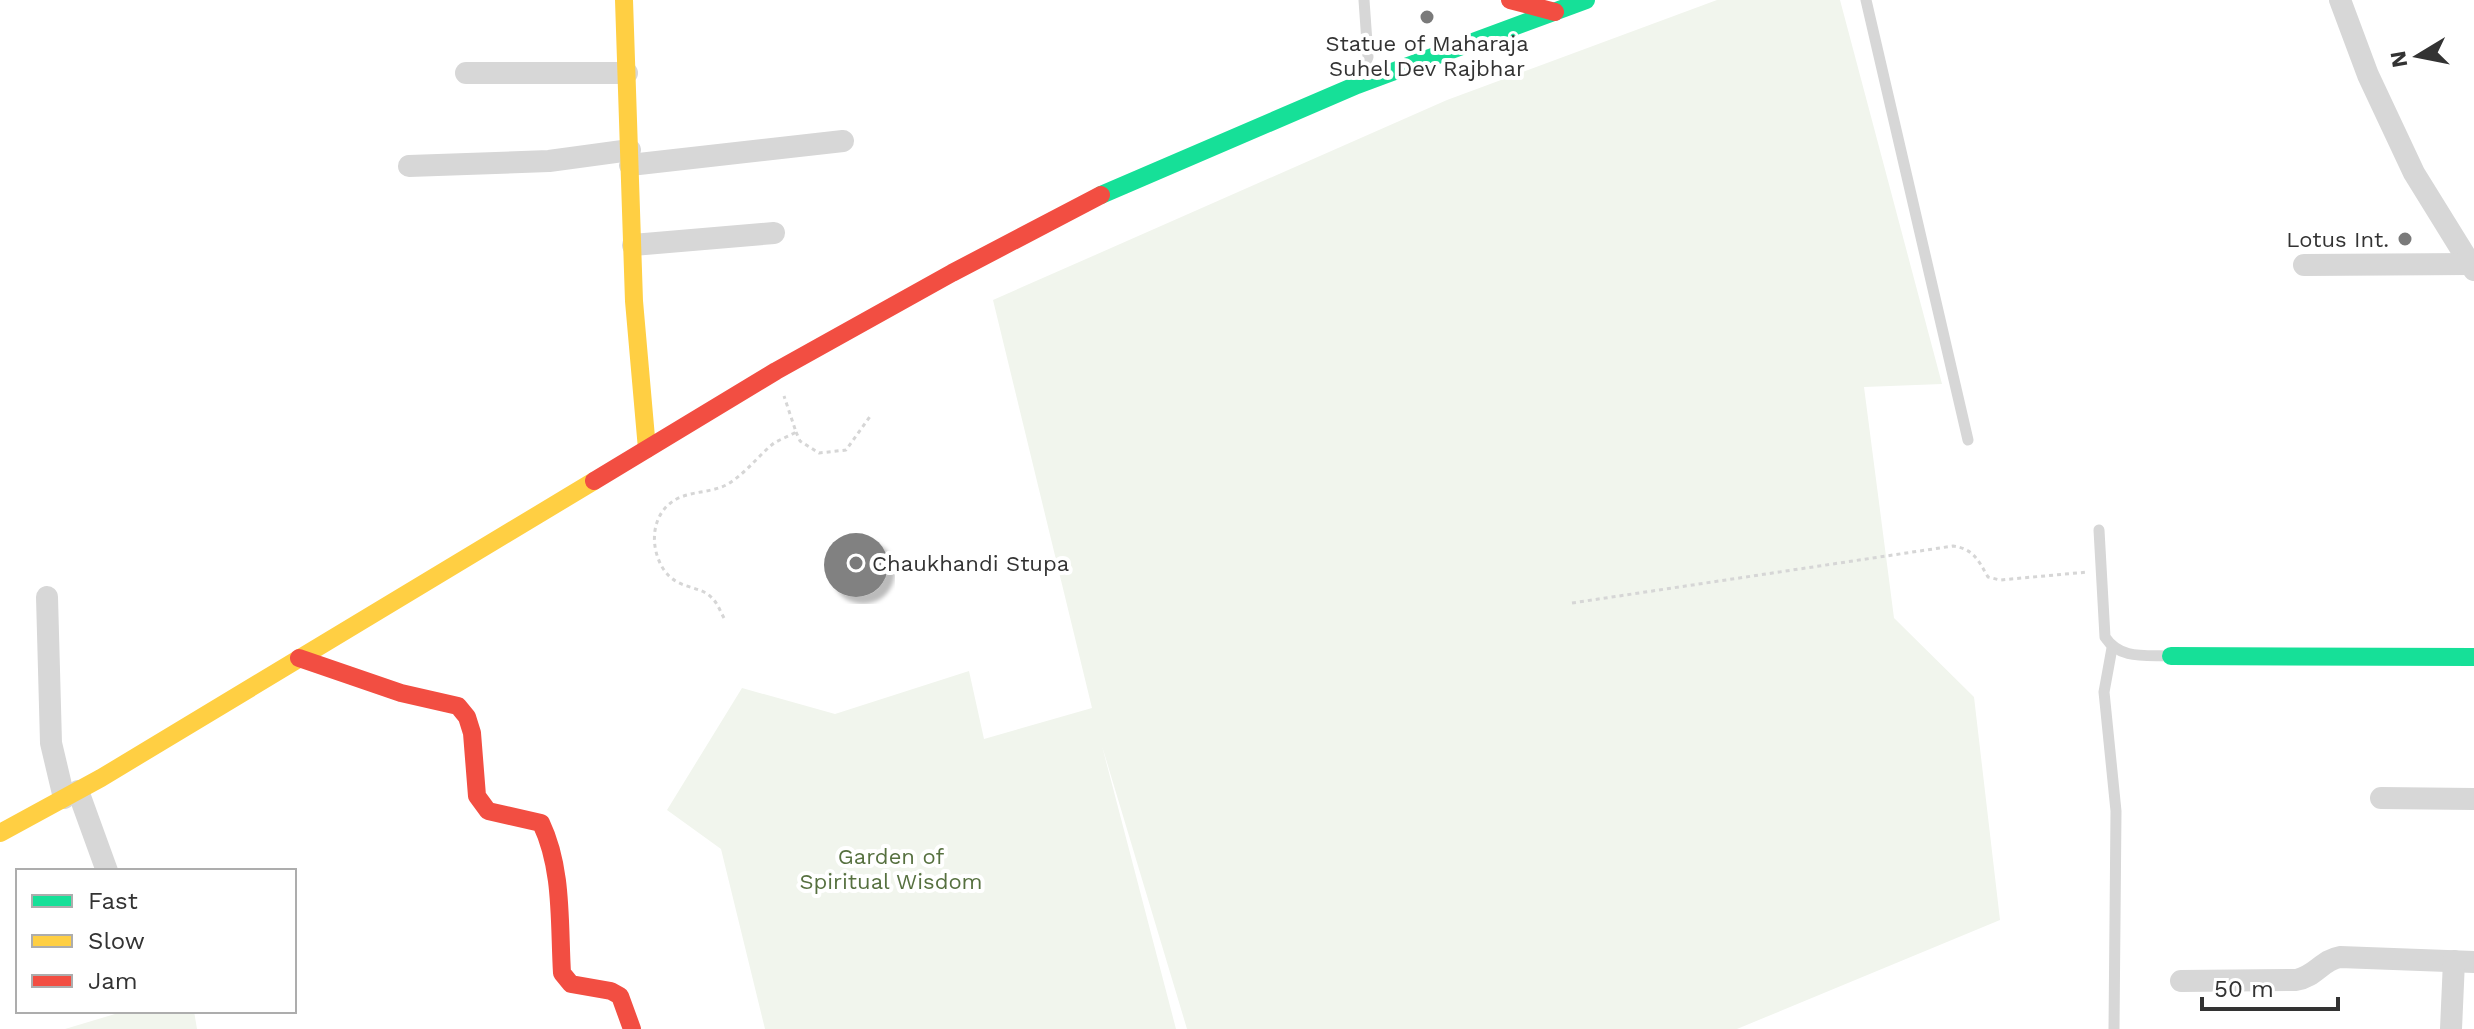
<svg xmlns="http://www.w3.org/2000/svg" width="2474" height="1029" font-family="'Work Sans',sans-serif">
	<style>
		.green { fill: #f1f5ed }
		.building { fill: #818181; filter: url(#shadow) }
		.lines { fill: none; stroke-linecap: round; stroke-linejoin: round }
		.path { stroke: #d6d6d6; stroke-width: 3; stroke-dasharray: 4 4; stroke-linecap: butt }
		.lane { stroke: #d7d7d7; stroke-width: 11 }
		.street { stroke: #d7d7d7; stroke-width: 22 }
		.fast { stroke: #16e098; stroke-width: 18 }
		.slow { stroke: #ffcf43; stroke-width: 18 }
		.jam { stroke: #f24e42; stroke-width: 18 }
		.poi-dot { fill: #7a7a7a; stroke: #fff; stroke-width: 3 }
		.labels { text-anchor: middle; stroke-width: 8; stroke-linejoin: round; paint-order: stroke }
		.poi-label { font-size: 22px; fill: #333; stroke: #fff }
		.park-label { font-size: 22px; fill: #56703f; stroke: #fff }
	</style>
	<defs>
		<filter id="shadow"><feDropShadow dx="7" dy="7" stdDeviation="2" flood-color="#0004"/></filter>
	</defs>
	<rect width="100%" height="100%" fill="#fff"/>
	<g class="green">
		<path d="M1717,0H1840L1942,384L1864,387L1894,618L1974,697L2000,920L1737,1029H1187L1102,746L1176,1029H765L721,849L667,810L742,688L835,714L969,671L984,739L1092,708L993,300L1447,100Z"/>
		<path d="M125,1011H194L197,1029H65Z"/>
	</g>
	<circle class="building" cx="856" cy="565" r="32"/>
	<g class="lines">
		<g class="path">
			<path d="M796,432L800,441L819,453L846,450L871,415"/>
			<path d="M1572,603L1953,546C1974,549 1978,560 1988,577L2000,580L2088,572"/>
			<path d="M724,618C720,611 717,602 711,597C699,585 678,590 664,570C648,546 651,509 681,497C696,491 714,492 728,484C746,473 758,456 774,443C781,439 789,436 796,432L784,396"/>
		</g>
		<g class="lane">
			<path d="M1866,0L1968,440"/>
			<path d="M1360,77L1368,57L1364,0"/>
			<path d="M2099,530L2105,637C2120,660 2146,655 2170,656"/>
			<path d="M2112,648L2104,692L2116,811L2114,1029"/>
		</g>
		<g class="street">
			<path d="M2340,0L2368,75L2414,173L2474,270"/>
			<path d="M466,73H627"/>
			<path d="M630,165L843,141"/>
			<path d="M409,166L549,161L630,150"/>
			<path d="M633,245L774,233"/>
			<path d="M2304,265L2470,264"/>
			<path d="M47,597L51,743L64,798"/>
			<path d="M78,791L107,871"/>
			<path d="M2381,798L2474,799"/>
			<path d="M2181,981L2296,980C2315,977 2322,960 2340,957L2474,962"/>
			<path d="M2451,1029L2454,961"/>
		</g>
		<g class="fast">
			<path d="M1101,195L1357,85L1586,0"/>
			<path d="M2171,656L2474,657"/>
		</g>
		<g class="slow">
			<path d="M624,0L634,301L647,449"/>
			<path d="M0,833L101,778L594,481"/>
		</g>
		<g class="jam">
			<path d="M1510,0L1555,12"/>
			<path d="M594,481L776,371L952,273L1101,195"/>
			<path d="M299,658L401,693L458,706L467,717L472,733L477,796L488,811L541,823C563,869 559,923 562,973L571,984L611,991L620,996L632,1029"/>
		</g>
	</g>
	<g class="poi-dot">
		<circle cx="1427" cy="17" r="8"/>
		<circle cx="2405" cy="239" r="8"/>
		<circle cx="856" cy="563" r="8"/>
	</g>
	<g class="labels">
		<g class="poi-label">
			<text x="1427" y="51">Statue of Maharaja<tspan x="1427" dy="25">Suhel Dev Rajbhar</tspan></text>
			<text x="2389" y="247" text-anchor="end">Lotus Int.</text>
			<text x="872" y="571" text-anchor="start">Chaukhandi Stupa</text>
		</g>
		<g class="park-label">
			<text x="891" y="864">Garden of<tspan x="891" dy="25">Spiritual Wisdom</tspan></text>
		</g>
	</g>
	<rect x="16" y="869" width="280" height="144" fill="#ffffff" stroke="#adadad" stroke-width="2"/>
	<rect x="32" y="895" width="40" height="12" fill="#16e098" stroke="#adadad" stroke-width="2"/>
	<text x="88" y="909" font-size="24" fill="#333333">Fast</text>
	<rect x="32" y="935" width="40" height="12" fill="#ffcf43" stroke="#adadad" stroke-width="2"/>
	<text x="88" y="949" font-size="24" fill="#333333">Slow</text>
	<rect x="32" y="975" width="40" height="12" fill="#f24e42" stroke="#adadad" stroke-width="2"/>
	<text x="88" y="989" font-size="24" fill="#333333">Jam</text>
	<g transform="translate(2418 56) rotate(260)" stroke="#ffffff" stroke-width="6" paint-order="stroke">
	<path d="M0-6L14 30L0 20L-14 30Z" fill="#333333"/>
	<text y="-12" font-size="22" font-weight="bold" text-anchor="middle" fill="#333333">N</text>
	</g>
	<path d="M2202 997v12h136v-12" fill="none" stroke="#333333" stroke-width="4"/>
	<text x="2214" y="997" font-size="24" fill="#333333" stroke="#ffffff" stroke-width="6" paint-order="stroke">50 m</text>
</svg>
